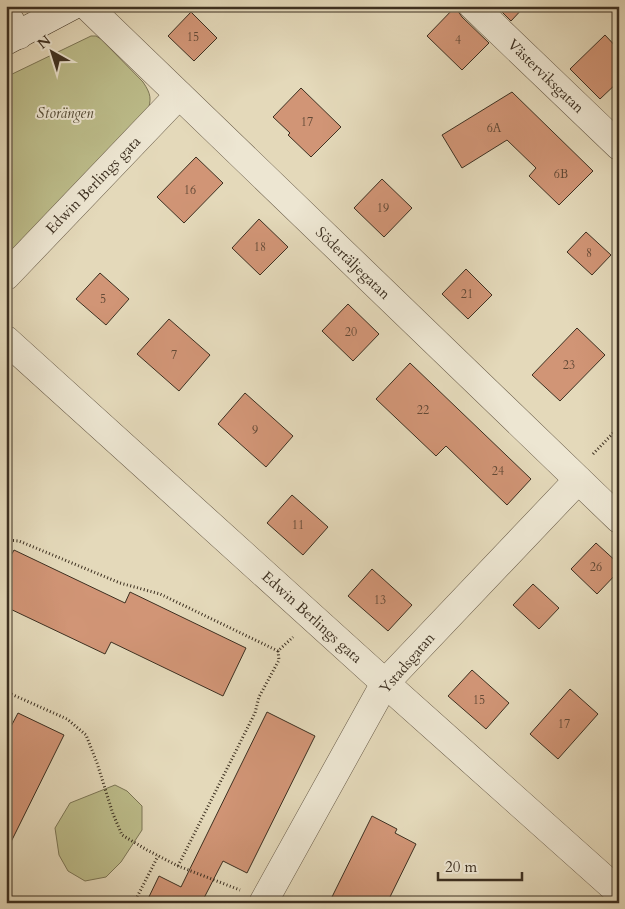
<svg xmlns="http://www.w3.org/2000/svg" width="625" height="909" font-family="Cardo,serif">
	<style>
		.green { fill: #bcbc8a; stroke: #7c7656 }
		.building { fill: #d19576; stroke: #3d3021 }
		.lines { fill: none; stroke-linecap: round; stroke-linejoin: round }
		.street-casing { stroke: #675a47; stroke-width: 29 }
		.secondary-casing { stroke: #3d3021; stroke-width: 29 }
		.path { stroke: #3d3021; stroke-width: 3; stroke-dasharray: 1 2.5; stroke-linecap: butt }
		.street { stroke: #ede6d2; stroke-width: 28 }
		.secondary { stroke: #ede6d2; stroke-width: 28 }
		.labels { text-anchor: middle; stroke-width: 4; stroke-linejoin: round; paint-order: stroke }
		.number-label { font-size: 12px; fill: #624936 }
		.street-label { font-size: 15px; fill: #3d3021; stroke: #ede6d2 }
		.park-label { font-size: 15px; font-style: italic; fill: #564c36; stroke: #ede6d2 }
	</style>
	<rect width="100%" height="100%" fill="#e4d9ba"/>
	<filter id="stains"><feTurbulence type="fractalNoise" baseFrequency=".004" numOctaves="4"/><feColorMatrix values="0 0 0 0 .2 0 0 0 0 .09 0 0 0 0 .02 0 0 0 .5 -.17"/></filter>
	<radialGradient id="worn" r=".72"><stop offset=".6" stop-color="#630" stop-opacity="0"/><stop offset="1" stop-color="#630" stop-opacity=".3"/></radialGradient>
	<g class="green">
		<path d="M91,36H96L101,39L143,82C151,94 152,99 147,113L6,257V77Z"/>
		<path d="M115,785L127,791L142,806V830L121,862L106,877L85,881L68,871L59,855L55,828L70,803Z"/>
	</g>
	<g class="building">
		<path d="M456,6H458V11L462,17L489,43L462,70L427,36Z"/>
		<path d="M496,6H525L511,21Z"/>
		<path d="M191,12L217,38L194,61L168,36Z"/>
		<path d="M605,35L619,50V81L600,99L570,69Z"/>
		<path d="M301,88L341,127L311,157L288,135L290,133L273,117Z"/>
		<path d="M512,92L593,171L559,205L529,176L536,168L507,140L462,168L442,135Z"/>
		<path d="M196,157L223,183L184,223L157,197Z"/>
		<path d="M382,179L412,208L384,237L354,208Z"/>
		<path d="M259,219L288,247L260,275L232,248Z"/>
		<path d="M586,232L611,255L592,275L567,252Z"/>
		<path d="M466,269L492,295L468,319L442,294Z"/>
		<path d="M100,273L129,299L106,325L76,299Z"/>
		<path d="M348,304L379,334L353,361L322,331Z"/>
		<path d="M169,319L210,355L179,391L137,354Z"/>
		<path d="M577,328L605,355L560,401L532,375Z"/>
		<path d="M410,363L531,479L507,505L446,446L436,456L376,399Z"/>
		<path d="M245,393L293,436L266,467L218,424Z"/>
		<path d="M292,495L328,527L303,555L267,523Z"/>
		<path d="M596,543L619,564V571L597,594L571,569Z"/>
		<path d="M14,550L125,603L130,592L246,648L223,696L111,642L105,654L6,607V565Z"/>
		<path d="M372,569L412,605L388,631L348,596Z"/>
		<path d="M533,584L559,608L539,629L513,605Z"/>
		<path d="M472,670L509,703L486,729L448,696Z"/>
		<path d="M570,689L598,714L558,759L530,734Z"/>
		<path d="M267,712L315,736L247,873L223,861L204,898L213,903H146L159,876L181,887Z"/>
		<path d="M18,713L64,735L6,852V736Z"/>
		<path d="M372,816L397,829L395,833L416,844L387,903H329Z"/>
	</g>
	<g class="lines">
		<g class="street-casing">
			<g id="street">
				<path d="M87,6L619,519"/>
				<path d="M473,6L619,146"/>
				<path d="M6,14L19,35"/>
				<path d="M6,276L179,95"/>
				<path d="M6,340L385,683L619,892"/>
				<path d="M263,903L385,683L578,480"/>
			</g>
		</g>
		<g class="secondary-casing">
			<path id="secondary" d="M6,41L72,6"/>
		</g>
		<g class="path">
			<path d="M593,454L619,427"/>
			<path d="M6,540L19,541L120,583L160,594L278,651L293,637"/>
			<path d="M6,690L11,694L67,719L86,735L97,763L113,814L122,835L147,850L178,866L240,890"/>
			<path d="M6,705L11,694"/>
			<path d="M178,866L255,713L259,697L279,660L278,651"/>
			<path d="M134,903L158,856"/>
		</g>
		<use href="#street" class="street"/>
		<use href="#secondary" class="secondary"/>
	</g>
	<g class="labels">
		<g class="number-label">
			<text x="193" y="41">15</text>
			<text x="458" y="44">4</text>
			<text x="307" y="126">17</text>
			<text x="494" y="132">6A</text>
			<text x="561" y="178">6B</text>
			<text x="190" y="194">16</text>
			<text x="383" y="212">19</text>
			<text x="260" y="251">18</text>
			<text x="589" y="257">8</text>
			<text x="467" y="298">21</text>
			<text x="103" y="303">5</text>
			<text x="351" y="336">20</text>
			<text x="174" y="359">7</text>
			<text x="569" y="369">23</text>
			<text x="423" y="414">22</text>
			<text x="255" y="434">9</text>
			<text x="498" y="475">24</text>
			<text x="298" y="529">11</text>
			<text x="596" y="571">26</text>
			<text x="380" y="604">13</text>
			<text x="479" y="704">15</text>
			<text x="564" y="728">17</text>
		</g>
		<g class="street-label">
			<text transform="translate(546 76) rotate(44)" y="5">Västerviksgatan</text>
			<text transform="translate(93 185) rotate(-46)" y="5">Edwin Berlings gata</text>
			<text transform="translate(353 263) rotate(44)" y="5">Södertäljegatan</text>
			<text transform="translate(312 617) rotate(42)" y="5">Edwin Berlings gata</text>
			<text transform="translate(407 663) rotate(-49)" y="5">Ystadsgatan</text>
		</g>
		<g class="park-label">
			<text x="65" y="118">Storängen</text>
		</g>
	</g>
	<rect width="625" height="909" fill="none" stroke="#e4d9ba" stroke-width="25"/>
	<rect x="8" y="8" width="610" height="894" fill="none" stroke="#3d3021" stroke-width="2.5"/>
	<rect x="12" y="12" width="600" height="884" fill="none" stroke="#3d3021"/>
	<g transform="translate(52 52) rotate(321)" stroke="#ede6d2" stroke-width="4" paint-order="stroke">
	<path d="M0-4L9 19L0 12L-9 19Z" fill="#3d3021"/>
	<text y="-8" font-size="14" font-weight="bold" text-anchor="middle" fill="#3d3021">N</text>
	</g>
	<path d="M438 872v8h84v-8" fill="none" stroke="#3d3021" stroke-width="2.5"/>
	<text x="445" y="872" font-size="15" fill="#3d3021" stroke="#ede6d2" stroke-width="4" paint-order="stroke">20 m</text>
	<rect width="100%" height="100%" filter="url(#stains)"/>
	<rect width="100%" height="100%" fill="url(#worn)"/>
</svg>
